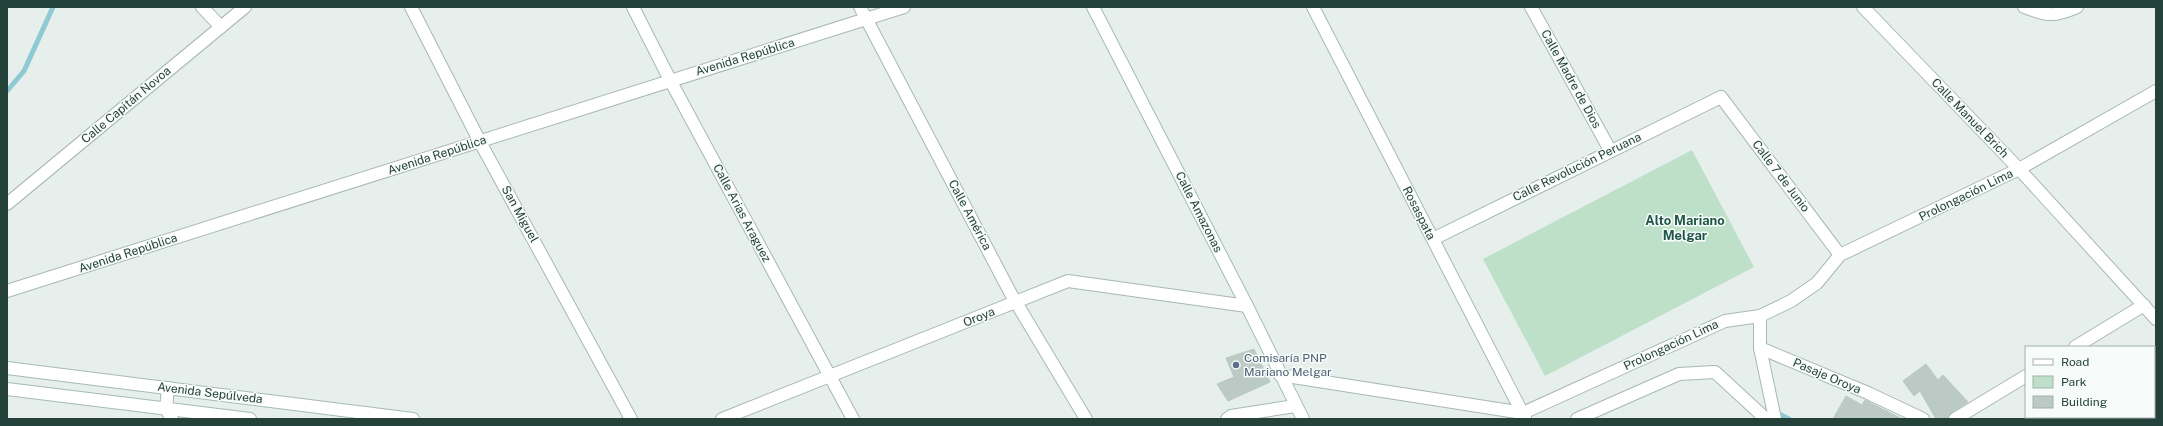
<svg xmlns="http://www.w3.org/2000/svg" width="2163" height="426" font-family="'Public Sans',sans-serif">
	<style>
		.green { fill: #bfe0c8 }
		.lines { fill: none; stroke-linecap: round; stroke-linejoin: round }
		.stream { stroke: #8ec9d4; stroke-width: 5 }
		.building { fill: #bbcac4; stroke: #b8c9c2 }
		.street-casing { stroke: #a8b8b2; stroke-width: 14 }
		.secondary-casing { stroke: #a4bbb3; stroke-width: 14 }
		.street { stroke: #fff; stroke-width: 12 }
		.secondary { stroke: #fff; stroke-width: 12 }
		.service-dot { fill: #5c6f8a; stroke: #f7fbf9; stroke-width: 1.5 }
		.labels { text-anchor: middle; stroke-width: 3; stroke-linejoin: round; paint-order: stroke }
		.street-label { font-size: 12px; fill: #24423a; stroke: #f7fbf9 }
		.service-label { font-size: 12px; fill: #4e5e75; stroke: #f7fbf9; text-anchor: start }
		.neighbourhood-label { font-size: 13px; font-weight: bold; fill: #1f5548; stroke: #f7fbf9 }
	</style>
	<rect width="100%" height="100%" fill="#e6efeb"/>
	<path class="green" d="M1692,150L1754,267L1545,376L1483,259Z"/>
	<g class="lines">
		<g class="stream">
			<path d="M7,91L24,71L53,7"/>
			<path d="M1775,412L1789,419"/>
		</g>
	</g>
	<g class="building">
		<path d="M1254,349L1270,382L1228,401L1217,384L1234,377L1226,358Z"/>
		<path d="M1926,364L1938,380L1943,375L1968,402L1951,413L1948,419H1936L1920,391L1914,396L1903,381Z"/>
		<path d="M1846,396L1862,405L1865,400L1902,419H1833Z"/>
	</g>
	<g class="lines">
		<g class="street-casing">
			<g id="street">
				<path d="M202,7L221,27"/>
				<path d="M411,7L480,142L631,419"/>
				<path d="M633,7L670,80L853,419"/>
				<path d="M860,7L1011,294L1086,419"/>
				<path d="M1313,7L1525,418"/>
				<path d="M1531,7L1610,150"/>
				<path d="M1863,7L2019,169L2156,319"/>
				<path d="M2024,7C2048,16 2054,17 2077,7"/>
				<path d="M7,204L245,7"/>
				<path d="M1433,239L1721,97L1840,255"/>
				<path d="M7,291L904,7"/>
				<path d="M1760,316V348L1868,393L1923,419"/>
				<path d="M2075,347L2144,305"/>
				<path d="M1760,348L1775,419"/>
				<path d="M1280,375L1523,413L1725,321L1760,316L1791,301L1817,283L1840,255L2019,169L2156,91"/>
				<path d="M168,388L166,409L172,419"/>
				<path d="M722,419L1068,281L1247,306"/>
				<path d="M1577,419L1679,374L1715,372L1766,419"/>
				<path d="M1955,419L2026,376"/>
			</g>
		</g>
		<g class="secondary-casing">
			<g id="secondary">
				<path d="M1093,7L1247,306L1303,419"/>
				<path d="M7,368L413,419"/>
				<path d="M7,389L250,419"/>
				<path d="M1227,419L1231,416L1295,406"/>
			</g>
		</g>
		<use href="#street" class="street"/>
		<use href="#secondary" class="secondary"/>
	</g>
	<circle class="service-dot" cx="1236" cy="365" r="4"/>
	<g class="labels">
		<g class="street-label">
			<text transform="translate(745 57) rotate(-17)" y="4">Avenida República</text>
			<text transform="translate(1571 79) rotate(61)" y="4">Calle Madre de Dios</text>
			<text transform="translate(126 105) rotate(-40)" y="4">Calle Capitán Novoa</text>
			<text transform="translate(1970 118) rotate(46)" y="4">Calle Manuel Brich</text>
			<text transform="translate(437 155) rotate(-18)" y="4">Avenida República</text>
			<text transform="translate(1577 167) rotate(-26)" y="4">Calle Revolución Peruana</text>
			<text transform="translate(1781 176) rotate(53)" y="4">Calle 7 de Junio</text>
			<text transform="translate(1966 195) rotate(-26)" y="4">Prolongación Lima</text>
			<text transform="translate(1199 212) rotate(63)" y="4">Calle Amazonas</text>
			<text transform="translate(742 213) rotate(62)" y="4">Calle Arias Araguez</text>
			<text transform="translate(1419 213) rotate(63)" y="4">Rosaspata</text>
			<text transform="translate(520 214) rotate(61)" y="4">San Miguel</text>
			<text transform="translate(970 215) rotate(62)" y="4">Calle América</text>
			<text transform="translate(128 253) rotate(-18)" y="4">Avenida República</text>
			<text transform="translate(979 317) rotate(-22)" y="4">Oroya</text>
			<text transform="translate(1671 345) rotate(-25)" y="4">Prolongación Lima</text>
			<text transform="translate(1827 376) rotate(23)" y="4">Pasaje Oroya</text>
			<text transform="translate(210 393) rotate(7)" y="4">Avenida Sepúlveda</text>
		</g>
		<g class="service-label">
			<text x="1244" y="362">Comisaría PNP<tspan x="1244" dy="14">Mariano Melgar</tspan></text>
		</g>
		<g class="neighbourhood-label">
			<text x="1685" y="225">Alto Mariano<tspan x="1685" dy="15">Melgar</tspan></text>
		</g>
	</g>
	<rect width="2163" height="426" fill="none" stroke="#24423a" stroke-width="16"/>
	<rect x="2025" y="346" width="130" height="72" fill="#f7fbf9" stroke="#a3b1ad"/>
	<rect x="2033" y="359" width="20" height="6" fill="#ffffff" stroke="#a3b1ad"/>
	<text x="2061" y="366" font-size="12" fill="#24423a">Road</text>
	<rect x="2033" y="376" width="20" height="12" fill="#bfe0c8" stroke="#a3b1ad"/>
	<text x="2061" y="386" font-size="12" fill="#24423a">Park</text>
	<rect x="2033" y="396" width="20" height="12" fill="#bbcac4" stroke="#a3b1ad"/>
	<text x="2061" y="406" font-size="12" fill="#24423a">Building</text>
</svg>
